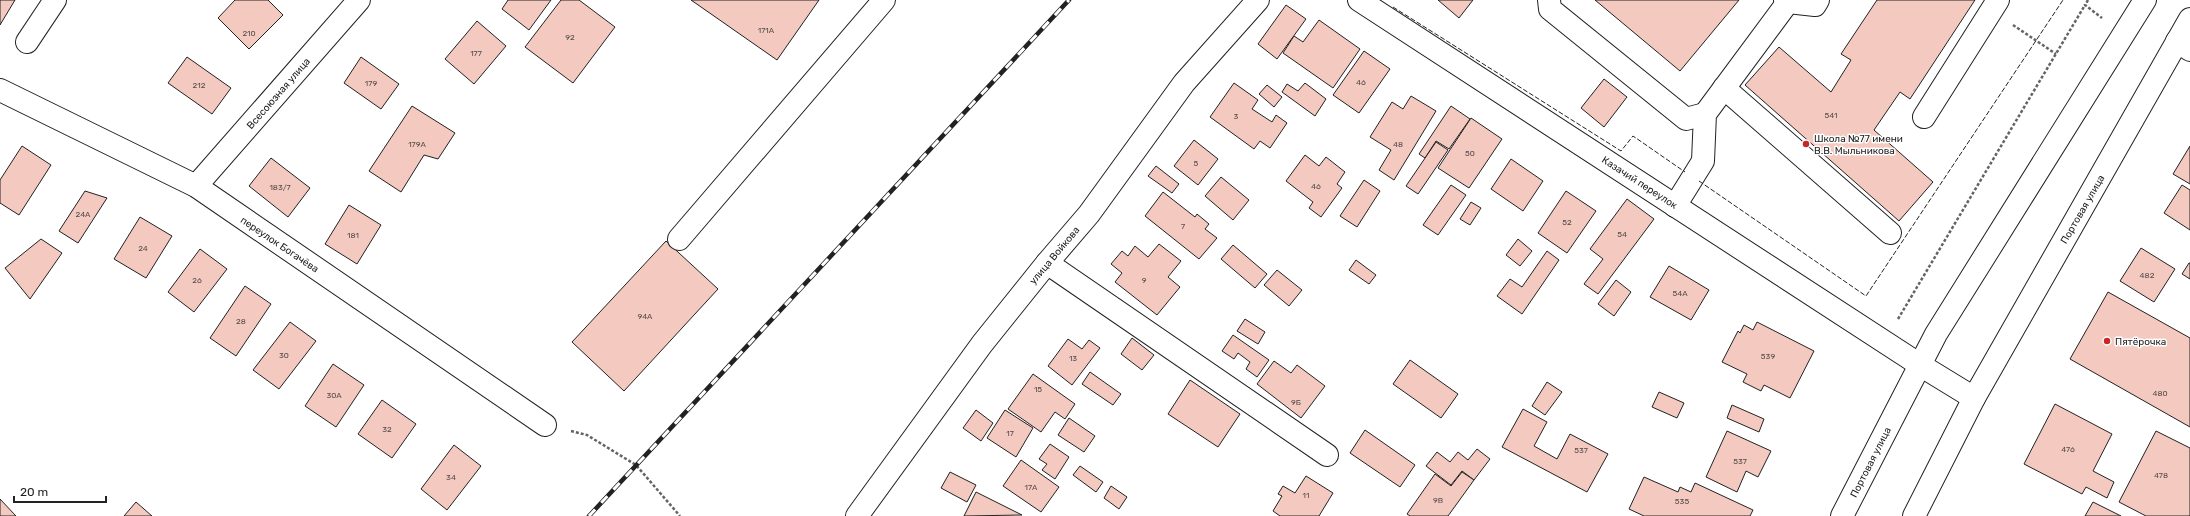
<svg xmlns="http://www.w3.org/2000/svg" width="2190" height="516" font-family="Rubik,sans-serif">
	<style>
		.building { fill: #f3c9c0; stroke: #222 }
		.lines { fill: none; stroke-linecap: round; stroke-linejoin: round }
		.minor-casing { stroke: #222; stroke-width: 24 }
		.major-casing { stroke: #222; stroke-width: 24 }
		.path { stroke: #646464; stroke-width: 2.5; stroke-dasharray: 3 2; stroke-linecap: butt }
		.minor { stroke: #fff; stroke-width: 22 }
		.major { stroke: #fff; stroke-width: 22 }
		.rail-casing { stroke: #222; stroke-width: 4.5 }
		.rail { stroke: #fff; stroke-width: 3; stroke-dasharray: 9; stroke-linecap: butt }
		.fence { stroke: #222; stroke-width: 1; stroke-dasharray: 5 2; stroke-linecap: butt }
		.poi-dot { fill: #c62828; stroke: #fff; stroke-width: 1.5 }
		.labels { text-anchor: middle; stroke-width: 3; stroke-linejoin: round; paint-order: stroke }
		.number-label { font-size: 8px; fill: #564c4a }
		.street-label { font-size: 10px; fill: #222; stroke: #fff }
		.poi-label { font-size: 10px; fill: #222; stroke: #fff; text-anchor: start }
	</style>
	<rect width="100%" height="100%" fill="#fff"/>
	<g class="building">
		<path d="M0,0H15L0,25Z"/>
		<path d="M235,0H268L283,15L249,49L218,18Z"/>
		<path d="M508,0H551L529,30L502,9Z"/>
		<path d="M561,0H579L615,27L573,83L525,47Z"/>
		<path d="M691,0H819L777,60Z"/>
		<path d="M1438,0H1473L1459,18Z"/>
		<path d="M1595,0H1739L1680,71Z"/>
		<path d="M1877,0H1975L1910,99L1900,92L1874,130L1933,182L1899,221L1745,85L1779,47L1831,92L1851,60L1841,54Z"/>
		<path d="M1286,5L1306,19L1277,59L1258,44Z"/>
		<path d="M1319,20L1360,49L1333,88L1283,53L1294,36L1303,42Z"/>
		<path d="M477,21L506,46L474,84L445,59Z"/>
		<path d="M1364,51L1390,69L1359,113L1333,95Z"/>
		<path d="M187,57L231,88L212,114L168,83Z"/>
		<path d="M361,57L399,84L381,109L344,83Z"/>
		<path d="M1604,79L1627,97L1604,127L1581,108Z"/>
		<path d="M1234,83L1258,100L1252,109L1272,122L1276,115L1287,123L1270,148L1260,141L1254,149L1210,117Z"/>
		<path d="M1305,83L1326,99L1315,116L1282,92L1287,84L1298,91Z"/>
		<path d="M1267,85L1282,97L1274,107L1259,94Z"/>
		<path d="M1411,96L1436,111L1394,180L1379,170L1391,150L1370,137L1392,102L1403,109Z"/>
		<path d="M412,106L455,133L438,159L424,155L401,192L369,171Z"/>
		<path d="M1451,106L1470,119L1449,149L1436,141L1425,158L1419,154Z"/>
		<path d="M1471,118L1502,139L1469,188L1438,168Z"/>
		<path d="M1194,140L1218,159L1198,185L1174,166Z"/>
		<path d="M1436,142L1448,150L1418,194L1406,186Z"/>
		<path d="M22,146L51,165L19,215L0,203V180Z"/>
		<path d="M2190,146V184L2173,174Z"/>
		<path d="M1305,155L1319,166L1326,157L1345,172L1337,184L1342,188L1321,217L1309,208L1313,202L1286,181Z"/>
		<path d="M271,158L310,188L288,217L249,186Z"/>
		<path d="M1511,159L1543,181L1523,211L1491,189Z"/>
		<path d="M1156,166L1179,184L1172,193L1148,176Z"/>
		<path d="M1221,177L1249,200L1233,220L1205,196Z"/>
		<path d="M1364,180L1380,191L1357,227L1340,216Z"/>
		<path d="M1451,185L1466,195L1438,235L1423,225Z"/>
		<path d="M2182,185L2190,190V230L2164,213Z"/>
		<path d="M85,191L107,198L78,243L59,231Z"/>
		<path d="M1566,191L1596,211L1567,253L1538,233Z"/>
		<path d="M1163,192L1195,217L1197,214L1209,224L1205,229L1217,238L1199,259L1145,216Z"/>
		<path d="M1627,199L1654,219L1598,294L1584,284L1603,259L1590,249Z"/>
		<path d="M1471,202L1481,208L1470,225L1460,219Z"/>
		<path d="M349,205L381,225L357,264L325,244Z"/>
		<path d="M140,217L172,236L146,278L114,259Z"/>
		<path d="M41,239L62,253L30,299L5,268Z"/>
		<path d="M1518,239L1532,251L1520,266L1506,255Z"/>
		<path d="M666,241L718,289L624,391L572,342Z"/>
		<path d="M1159,244L1181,261L1168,277L1180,287L1157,315L1115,282L1122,273L1111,264L1122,251L1128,256L1135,246L1148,257Z"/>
		<path d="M1233,245L1267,274L1255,288L1221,259Z"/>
		<path d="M2141,248L2175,269L2154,302L2120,281Z"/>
		<path d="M200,249L227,269L194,312L168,292Z"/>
		<path d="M1547,251L1559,260L1522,314L1497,296L1510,279L1522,287Z"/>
		<path d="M1356,260L1376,275L1369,284L1349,270Z"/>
		<path d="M2189,263H2190V279L2182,274Z"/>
		<path d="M1669,266L1709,290L1691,320L1650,297Z"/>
		<path d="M1277,270L1302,290L1289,306L1264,285Z"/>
		<path d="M1616,280L1631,292L1614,316L1598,304Z"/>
		<path d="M245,286L271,304L236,356L210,338Z"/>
		<path d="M2108,292L2190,338V427L2070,359Z"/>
		<path d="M1245,319L1265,332L1258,344L1237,331Z"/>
		<path d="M290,322L316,341L279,389L253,370Z"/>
		<path d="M1757,322L1814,351L1790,398L1764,385L1761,391L1743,382L1747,374L1722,362L1738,331L1740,333L1744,325L1753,330Z"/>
		<path d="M1233,335L1269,360L1257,377L1246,369L1250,362L1238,353L1234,359L1222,351Z"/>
		<path d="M1132,338L1154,355L1142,370L1121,354Z"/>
		<path d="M1068,339L1082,349L1089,340L1100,348L1072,385L1048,366Z"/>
		<path d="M1410,360L1458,394L1441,418L1393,384Z"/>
		<path d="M1274,361L1291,373L1297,365L1325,386L1301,418L1257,384Z"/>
		<path d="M333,364L364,385L336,427L305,406Z"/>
		<path d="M1090,372L1121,394L1113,405L1082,384Z"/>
		<path d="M1033,374L1075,404L1065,419L1055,412L1041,432L1008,409Z"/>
		<path d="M1190,380L1240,414L1218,447L1168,414Z"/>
		<path d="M1547,382L1562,392L1545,415L1532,406Z"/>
		<path d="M1659,392L1684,403L1677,418L1652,407Z"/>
		<path d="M382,400L416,424L392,458L358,434Z"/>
		<path d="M2055,404L2112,434L2093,471L2114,482L2107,498L2086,487L2082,494L2024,464Z"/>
		<path d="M1732,405L1764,419L1759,432L1727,418Z"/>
		<path d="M1523,409L1547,422L1534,446L1557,459L1570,434L1608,454L1587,492L1502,447Z"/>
		<path d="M976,410L993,423L981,441L963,428Z"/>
		<path d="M1005,410L1033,428L1016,457L987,438Z"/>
		<path d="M1069,418L1095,436L1084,452L1058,435Z"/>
		<path d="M1365,430L1415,465L1400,487L1350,453Z"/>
		<path d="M1727,431L1771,451L1758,477L1746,471L1737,492L1706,477Z"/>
		<path d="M2156,431L2190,448V516H2146L2119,502Z"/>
		<path d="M1050,444L1069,457L1055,479L1042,470L1047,464L1039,459Z"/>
		<path d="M454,445L481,466L447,510L421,489Z"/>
		<path d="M1477,449L1490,459L1474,480L1462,471L1451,485L1426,466L1437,452L1450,462L1458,452L1468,460Z"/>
		<path d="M1021,460L1059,487L1041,512L1003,486Z"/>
		<path d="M1080,466L1103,482L1096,492L1073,475Z"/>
		<path d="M950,472L976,485L967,502L941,488Z"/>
		<path d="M1462,472L1474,480L1448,516H1410L1407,514L1435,474L1451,486Z"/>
		<path d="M1306,476L1333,493L1319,516H1280L1273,511L1282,496L1278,494L1283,486L1295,493Z"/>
		<path d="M1644,477L1678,492L1680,487L1691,492L1695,483L1753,510L1750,516H1644L1629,509Z"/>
		<path d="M1111,486L1127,497L1119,509L1104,498Z"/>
		<path d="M976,492L1022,515L964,516Z"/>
		<path d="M0,499L16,516H0Z"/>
		<path d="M136,502L152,516H124Z"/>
		<path d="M2093,502L2121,516H2085Z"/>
	</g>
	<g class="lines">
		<g class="minor-casing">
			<g id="minor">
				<path d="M1359,0L1920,365L1974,398"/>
				<path d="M1549,0L1550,9L1686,119L1705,114"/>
				<path d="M1788,2L1815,5L1818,0"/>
				<path d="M2177,41L2190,50"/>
				<path d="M27,42L55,0"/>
				<path d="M1724,88L1890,233"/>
				<path d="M0,90L196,186L545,425"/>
				<path d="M1924,117L1998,0"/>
				<path d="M196,186L359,0"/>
				<path d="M1675,206L1703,161L1705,114L1788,2L1785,0"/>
				<path d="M679,239L884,0"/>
				<path d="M1047,263L1327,455"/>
				<path d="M857,516L982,344L1047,263L1089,214L1184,83L1258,0"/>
			</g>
		</g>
		<g class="major-casing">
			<g id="major">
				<path d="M1842,516L1936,334L2145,0"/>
				<path d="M1914,516L1974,398L2190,19"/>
			</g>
		</g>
		<g class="path">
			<path d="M2088,0L2085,5L2102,18"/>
			<path d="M2013,25L2056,54"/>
			<path d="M1898,319L2085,5"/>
			<path d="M571,431L587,435L636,465L680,516"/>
		</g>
		<use href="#minor" class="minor"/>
		<use href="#major" class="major"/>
		<g class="rail-casing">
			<path id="rail" d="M589,516L1069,0"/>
		</g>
		<use href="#rail" class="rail"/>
		<g class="fence">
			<path d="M1393,7L1621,151L1633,136L1685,172"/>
			<path d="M1699,181L1866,296L2063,0"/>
		</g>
	</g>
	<g class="poi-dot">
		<circle cx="1806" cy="144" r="4"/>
		<circle cx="2107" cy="341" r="4"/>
	</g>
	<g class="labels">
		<g class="number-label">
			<text x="766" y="33">171А</text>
			<text x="249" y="36">210</text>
			<text x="570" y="40">92</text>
			<text x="476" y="56">177</text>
			<text x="1361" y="85">46</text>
			<text x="371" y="86">179</text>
			<text x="199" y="88">212</text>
			<text x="1831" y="118">541</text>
			<text x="1236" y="119">3</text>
			<text x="417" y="147">179А</text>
			<text x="1398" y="147">48</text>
			<text x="1470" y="156">50</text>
			<text x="1196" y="166">5</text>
			<text x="1316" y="189">46</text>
			<text x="280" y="190">183/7</text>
			<text x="83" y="217">24А</text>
			<text x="1567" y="225">52</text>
			<text x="1183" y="229">7</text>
			<text x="1622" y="237">54</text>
			<text x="353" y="238">181</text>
			<text x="143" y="251">24</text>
			<text x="2147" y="278">482</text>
			<text x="197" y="283">26</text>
			<text x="1144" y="283">9</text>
			<text x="1680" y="296">54А</text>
			<text x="645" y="319">94А</text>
			<text x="241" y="324">28</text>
			<text x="284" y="358">30</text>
			<text x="1768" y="359">539</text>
			<text x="1073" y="361">13</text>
			<text x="1038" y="392">15</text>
			<text x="2160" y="396">480</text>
			<text x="334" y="398">30А</text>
			<text x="1296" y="405">9Б</text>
			<text x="387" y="432">32</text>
			<text x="1010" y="436">17</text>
			<text x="2068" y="452">476</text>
			<text x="1581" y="453">537</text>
			<text x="1740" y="464">537</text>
			<text x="2161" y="478">478</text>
			<text x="451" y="480">34</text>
			<text x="1031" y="490">17А</text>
			<text x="1306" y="498">11</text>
			<text x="1438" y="503">9В</text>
			<text x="1682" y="504">535</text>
		</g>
		<g class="street-label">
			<text transform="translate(278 93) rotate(-49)" y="4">Всесоюзная улица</text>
			<text transform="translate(1640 182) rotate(33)" y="4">Казачий переулок</text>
			<text transform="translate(2082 209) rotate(-60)" y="4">Портовая улица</text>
			<text transform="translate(280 244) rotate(34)" y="4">переулок Богачёва</text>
			<text transform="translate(1054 255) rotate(-50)" y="4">улица Войкова</text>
			<text transform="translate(1870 462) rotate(-63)" y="4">Портовая улица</text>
		</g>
		<g class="poi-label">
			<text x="1814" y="142">Школа №77 имени<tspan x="1814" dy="12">В.В. Мыльникова</tspan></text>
			<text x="2115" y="345">Пятёрочка</text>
		</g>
	</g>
	<path d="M14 496v6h92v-6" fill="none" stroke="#222222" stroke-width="2"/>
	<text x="20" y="496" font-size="12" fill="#222222" stroke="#ffffff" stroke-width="3" paint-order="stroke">20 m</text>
</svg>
